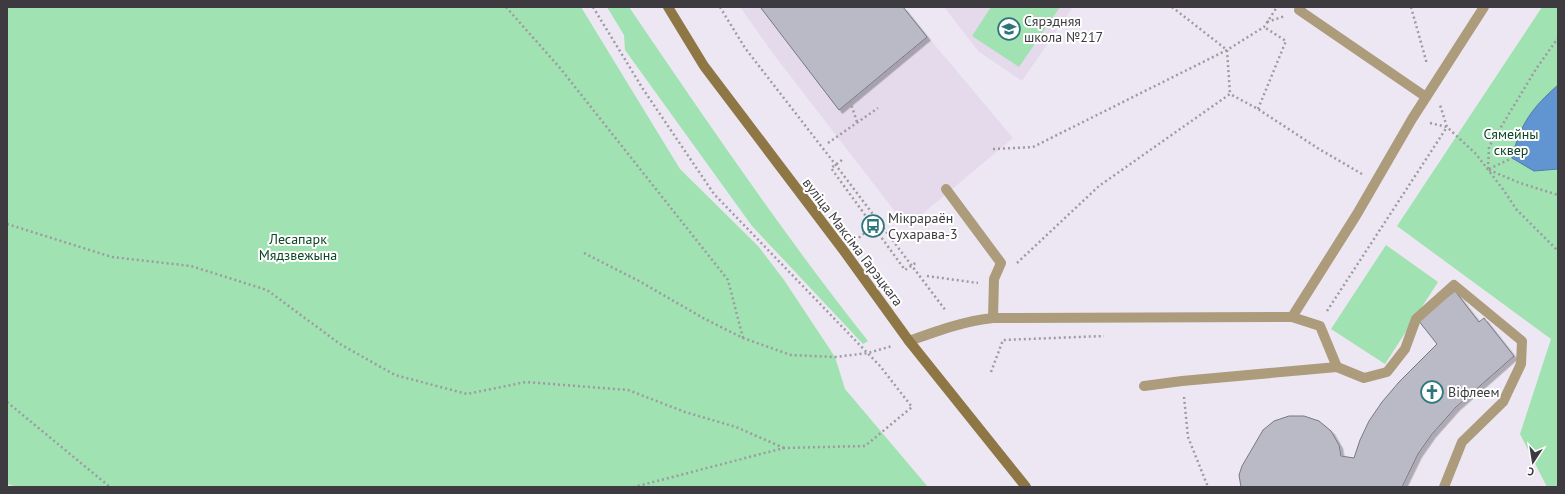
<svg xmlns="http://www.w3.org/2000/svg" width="1565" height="494" font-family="'PT Sans',sans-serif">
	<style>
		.built { fill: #e4daec }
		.green { fill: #a0e2b1 }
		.water { fill: #6095d2; stroke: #567aa6 }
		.building { fill: #b9bac6; stroke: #787984; filter: url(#shadow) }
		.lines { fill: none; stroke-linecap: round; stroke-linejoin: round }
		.path { stroke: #9e9aa2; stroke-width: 2.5; stroke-dasharray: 2 3; stroke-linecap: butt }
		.service { stroke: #ad9c7c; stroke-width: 10 }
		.secondary { stroke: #8f7745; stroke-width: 10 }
		.labels { text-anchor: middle; stroke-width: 4; stroke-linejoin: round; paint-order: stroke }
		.poi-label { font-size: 14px; fill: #3d3b3f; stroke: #fff; text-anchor: start }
		.park-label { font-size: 14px; fill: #0c4623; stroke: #fff }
		.street-label { font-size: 14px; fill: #3d3b3f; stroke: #fff }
	</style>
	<defs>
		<filter id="shadow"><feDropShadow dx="3.5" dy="3.5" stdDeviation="0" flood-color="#0004"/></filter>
	</defs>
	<rect width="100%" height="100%" fill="#ede7f3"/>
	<g class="built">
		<path d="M740,7H903L1013,138L907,227L774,55Z"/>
		<path d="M944,7H1073L1022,81L979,52Z"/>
	</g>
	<g class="green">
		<path d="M7,7H581L680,169L758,246L784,280L835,357L845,389L928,487H17L7,484Z"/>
		<path d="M607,7H629C706,120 783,234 868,341L863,344L752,226L625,50L624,35Z"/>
		<path d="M991,7H1060L1019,67L972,36Z"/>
		<path d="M1542,7H1558V487H1547L1520,434L1551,339L1397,226Z"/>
		<path d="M1386,245L1438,282L1385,364L1331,329Z"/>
	</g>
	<path class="water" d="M1558,85V169L1534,171L1512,158C1520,124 1532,108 1558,85Z"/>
	<g class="building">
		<path d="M762,7H903L927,37L839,110L761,8Z"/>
		<path d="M1455,291L1479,322L1484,318L1514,356L1456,407L1432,434L1418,454L1402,487H1241L1239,475L1242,466L1263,430L1274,421L1289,416H1304L1319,421L1331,431L1339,445L1341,456L1354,458L1360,440L1369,421L1382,402L1399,382L1437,344L1418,320Z"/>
	</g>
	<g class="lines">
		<g class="path">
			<path d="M506,7L560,68L728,280L743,338"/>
			<path d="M593,7L643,89L714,194L880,366L912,407L865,446L784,448L634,487"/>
			<path d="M720,7L745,48L835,164L946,311"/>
			<path d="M1172,7L1227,50L1230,94"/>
			<path d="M1411,7L1427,64"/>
			<path d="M1267,22L1285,16"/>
			<path d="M850,101L857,122"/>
			<path d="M1258,109L1286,41L1264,27"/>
			<path d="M1430,123L1447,127L1476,154L1505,192L1516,209L1558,251"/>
			<path d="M828,143L878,108"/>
			<path d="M993,149L1033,147L1227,50L1264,27L1277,7"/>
			<path d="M842,160L831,168L905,270L917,262"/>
			<path d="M1488,169L1489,147L1536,69L1558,38"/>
			<path d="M1489,169L1512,158"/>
			<path d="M1489,170L1520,183L1558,195"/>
			<path d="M7,224L112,257L191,266L267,290L340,344L395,375L467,394L526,382L628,390L685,412L736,427L784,448"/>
			<path d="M855,241L873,226"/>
			<path d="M584,253L639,281L705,319L743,338L791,355L835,357L868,353L892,346"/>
			<path d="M1017,263L1099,186L1230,94L1258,109L1319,149L1362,174"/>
			<path d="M927,276L978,283"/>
			<path d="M1327,311L1447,127L1440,105"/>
			<path d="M991,372L1003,340L1104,336"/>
			<path d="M1184,397L1188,437L1208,487"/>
			<path d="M7,402L110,487"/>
		</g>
		<g class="service">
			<path d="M1301,7L1299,10L1426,97"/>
			<path d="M946,189L1001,263L994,279L993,318"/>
			<path d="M909,341C937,331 964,321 993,318L1292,317L1357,214L1412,119L1484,7"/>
			<path d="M1337,367L1364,378L1387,372L1405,349L1416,319L1454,285L1522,341L1521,364L1503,402L1462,442L1444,487"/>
			<path d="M1144,386L1182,381L1337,367L1320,326L1292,317"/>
		</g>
		<path class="secondary" d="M668,7L704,66L844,251L909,341L1026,487"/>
	</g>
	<defs>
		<g id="school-ring" transform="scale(1.15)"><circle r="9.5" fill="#fff" stroke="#2c767c" stroke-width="1.5"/><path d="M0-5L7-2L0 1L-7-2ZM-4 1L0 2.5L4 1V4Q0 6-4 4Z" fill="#2c767c"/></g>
		<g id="bus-ring" transform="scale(1.15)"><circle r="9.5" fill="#fff" stroke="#2c767c" stroke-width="1.5"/><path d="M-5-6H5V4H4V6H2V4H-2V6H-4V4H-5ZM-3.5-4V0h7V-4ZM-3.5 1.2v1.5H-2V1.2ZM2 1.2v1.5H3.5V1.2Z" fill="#2c767c"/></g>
		<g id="church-ring" transform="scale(1.15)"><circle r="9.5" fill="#fff" stroke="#2c767c" stroke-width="1.5"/><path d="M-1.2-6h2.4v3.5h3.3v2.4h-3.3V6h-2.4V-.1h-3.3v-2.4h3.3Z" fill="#2c767c"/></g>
	</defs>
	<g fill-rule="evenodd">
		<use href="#school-ring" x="1009" y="29"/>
		<use href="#bus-ring" x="873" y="226"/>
		<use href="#church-ring" x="1432" y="392"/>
	</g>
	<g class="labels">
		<g class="poi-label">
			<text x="1024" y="26">Сярэдняя<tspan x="1024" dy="16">школа №217</tspan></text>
			<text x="888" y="223">Мікрараён<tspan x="888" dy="16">Сухарава-3</tspan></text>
			<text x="1448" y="397">Віфлеем</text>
		</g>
		<g class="park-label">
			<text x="1511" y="139">Сямейны<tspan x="1511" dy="16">сквер</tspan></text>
			<text x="298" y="244">Лесапарк<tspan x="298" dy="16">Мядзвежына</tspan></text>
		</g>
		<g class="street-label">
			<text transform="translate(853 242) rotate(53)" y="5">вуліца Максіма Гарэцкага</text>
		</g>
	</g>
	<rect width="1565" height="494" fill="none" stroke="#3d3b3f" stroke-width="16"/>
	<g transform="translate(1533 462) rotate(192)" stroke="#ffffff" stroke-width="3" paint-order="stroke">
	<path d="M0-3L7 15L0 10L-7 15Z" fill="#3d3b3f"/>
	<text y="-6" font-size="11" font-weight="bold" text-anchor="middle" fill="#3d3b3f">С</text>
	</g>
</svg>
